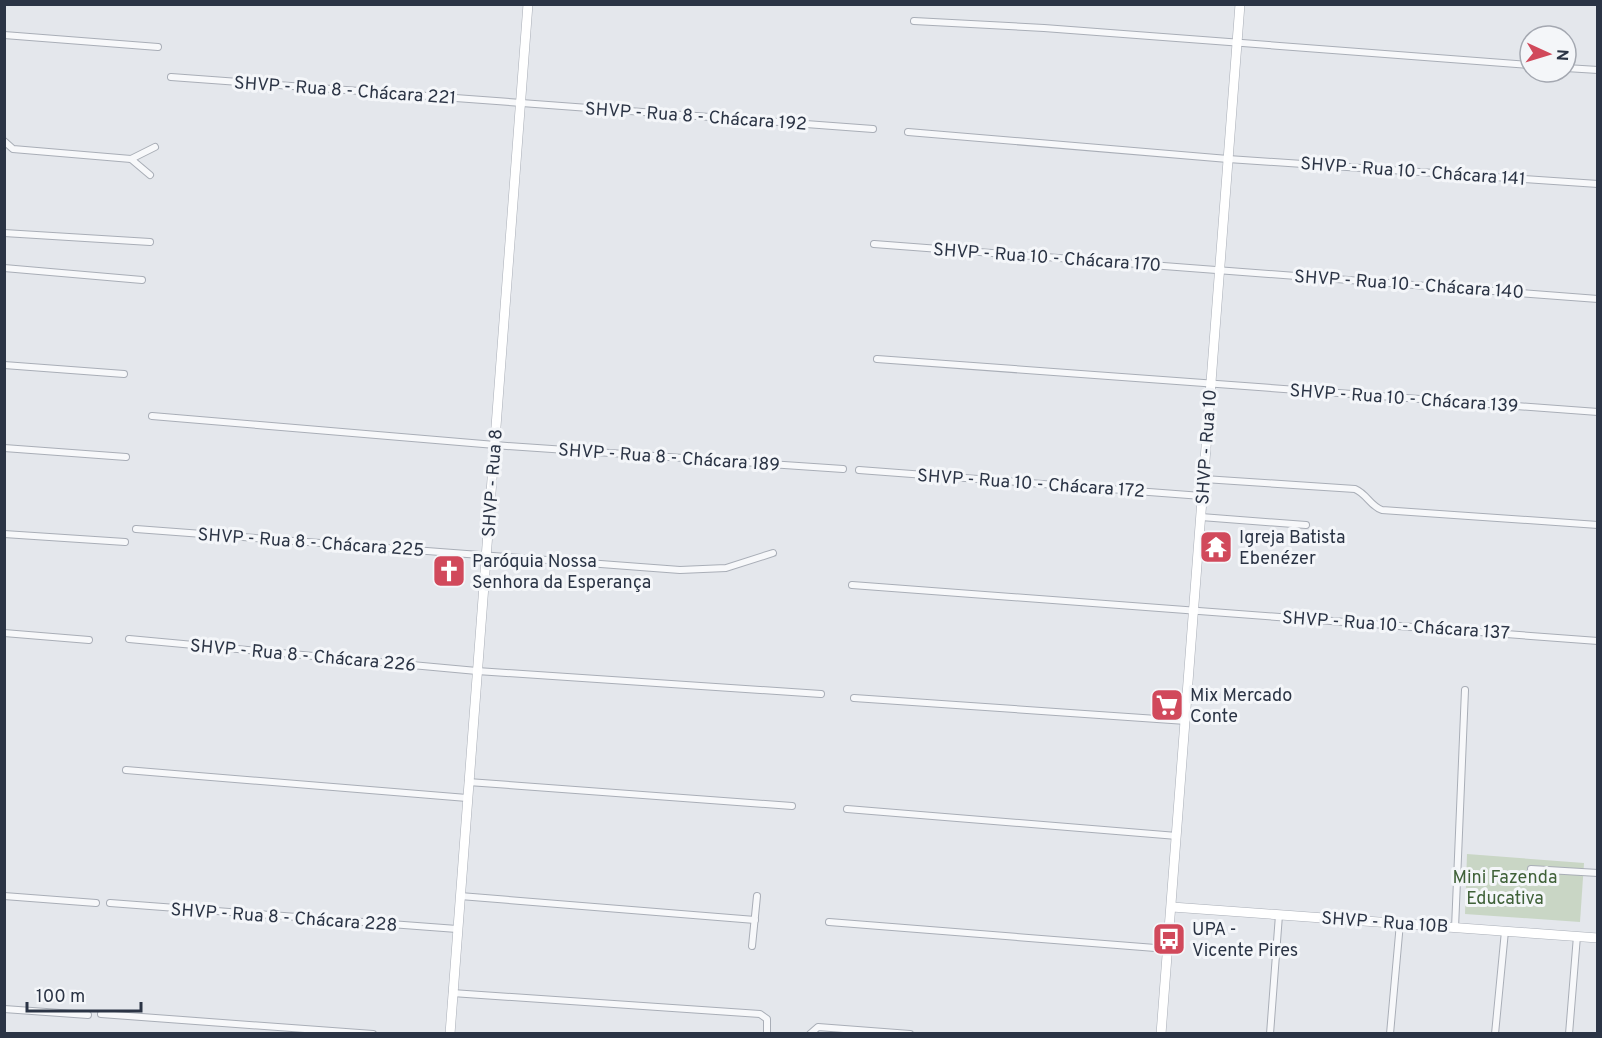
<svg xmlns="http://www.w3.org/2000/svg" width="1602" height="1038" font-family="Overpass,sans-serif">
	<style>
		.green { fill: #c9d6c5 }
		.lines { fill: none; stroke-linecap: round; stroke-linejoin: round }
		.street-casing { stroke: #a9aeb7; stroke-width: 8 }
		.secondary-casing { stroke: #a9aeb7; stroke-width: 10 }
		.street { stroke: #f7f8fa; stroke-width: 6 }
		.secondary { stroke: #fff; stroke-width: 9 }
		.labels { text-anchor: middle; stroke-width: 6; stroke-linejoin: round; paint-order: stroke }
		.street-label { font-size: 18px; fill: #2b3445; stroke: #f4f6f9 }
		.poi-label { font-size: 18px; fill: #2b3445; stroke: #f4f6f9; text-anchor: start }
		.park-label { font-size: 18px; fill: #3f6138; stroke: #f4f6f9 }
	</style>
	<rect width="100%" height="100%" fill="#e4e7ec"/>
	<path class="green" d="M1467,854L1584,863L1580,922L1465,914Z"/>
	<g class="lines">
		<g class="street-casing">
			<g id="street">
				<path d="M914,21L1044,28L1530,65"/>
				<path d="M4,35L158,47"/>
				<path d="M1566,68L1598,70"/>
				<path d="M171,77L873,129"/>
				<path d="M908,132L1228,159L1598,184"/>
				<path d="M4,141L13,149L131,159"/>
				<path d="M150,175L131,159L155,147"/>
				<path d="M4,233L150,242"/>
				<path d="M874,244L1598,299"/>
				<path d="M4,268L142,280"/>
				<path d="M877,359L1598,412"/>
				<path d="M4,365L124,374"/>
				<path d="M152,416L507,446L843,469"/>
				<path d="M4,448L126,457"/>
				<path d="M859,470L1202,496"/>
				<path d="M1204,479L1355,489C1367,494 1370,506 1382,510L1598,525"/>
				<path d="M1201,517L1306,525"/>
				<path d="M136,529L680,570L726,568L773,553"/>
				<path d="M4,534L125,542"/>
				<path d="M852,585L1598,641"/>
				<path d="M4,633L89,640"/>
				<path d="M129,639L477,671L821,694"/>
				<path d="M854,698L1186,721"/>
				<path d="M126,770L467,798"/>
				<path d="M468,782L792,806"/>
				<path d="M847,809L1177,836"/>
				<path d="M1531,869L1598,873"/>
				<path d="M4,896L96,903"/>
				<path d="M460,896L755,920"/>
				<path d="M110,903L457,929"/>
				<path d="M829,922L1168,949"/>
				<path d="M1455,928L1465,690"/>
				<path d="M752,946L757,896"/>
				<path d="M452,993L760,1014L767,1019V1034"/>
				<path d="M4,1009L88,1015"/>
				<path d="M101,1014L373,1034"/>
				<path d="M810,1034L818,1027L910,1034"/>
				<path d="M1270,1034L1279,915"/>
				<path d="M1390,1034L1400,923"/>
				<path d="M1495,1034L1505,931"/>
				<path d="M1569,1034L1577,936"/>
			</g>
		</g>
		<g class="secondary-casing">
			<g id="secondary">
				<path d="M1172,907L1598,938"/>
				<path d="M450,1034L528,4"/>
				<path d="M1161,1034L1240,4"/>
			</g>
		</g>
		<use href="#street" class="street"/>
		<use href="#secondary" class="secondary"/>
	</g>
	<defs>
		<g id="temple-square" transform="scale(1.725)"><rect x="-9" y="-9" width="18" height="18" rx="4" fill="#d1495b" stroke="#f4f6f9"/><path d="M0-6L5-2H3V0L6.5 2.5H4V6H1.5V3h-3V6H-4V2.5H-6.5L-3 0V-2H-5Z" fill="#fff"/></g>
		<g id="church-square" transform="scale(1.725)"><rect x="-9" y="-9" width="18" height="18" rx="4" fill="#d1495b" stroke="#f4f6f9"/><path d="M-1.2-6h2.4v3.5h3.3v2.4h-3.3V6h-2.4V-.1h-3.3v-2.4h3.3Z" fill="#fff"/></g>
		<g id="supermarket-square" transform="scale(1.725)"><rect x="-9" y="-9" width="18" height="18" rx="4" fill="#d1495b" stroke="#f4f6f9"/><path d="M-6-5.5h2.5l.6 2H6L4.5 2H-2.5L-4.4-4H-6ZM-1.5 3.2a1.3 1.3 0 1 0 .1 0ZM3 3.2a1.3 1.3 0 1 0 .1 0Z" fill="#fff"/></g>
		<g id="bus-square" transform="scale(1.725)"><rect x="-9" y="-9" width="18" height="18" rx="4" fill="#d1495b" stroke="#f4f6f9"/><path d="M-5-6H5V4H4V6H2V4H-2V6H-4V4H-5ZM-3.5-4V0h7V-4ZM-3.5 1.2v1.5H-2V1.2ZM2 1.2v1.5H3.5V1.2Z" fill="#fff"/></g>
	</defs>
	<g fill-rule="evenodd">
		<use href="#temple-square" x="1216" y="547"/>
		<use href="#church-square" x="449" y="571"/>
		<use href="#supermarket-square" x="1167" y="705"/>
		<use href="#bus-square" x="1169" y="939"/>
	</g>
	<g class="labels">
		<g class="street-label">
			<text transform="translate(345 90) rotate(4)" y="6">SHVP - Rua 8 - Chácara 221</text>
			<text transform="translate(696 116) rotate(4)" y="6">SHVP - Rua 8 - Chácara 192</text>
			<text transform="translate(1413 171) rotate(4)" y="6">SHVP - Rua 10 - Chácara 141</text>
			<text transform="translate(1047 257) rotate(4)" y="6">SHVP - Rua 10 - Chácara 170</text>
			<text transform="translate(1409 284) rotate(4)" y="6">SHVP - Rua 10 - Chácara 140</text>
			<text transform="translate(1404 398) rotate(4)" y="6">SHVP - Rua 10 - Chácara 139</text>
			<text transform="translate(1206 447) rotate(-86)" y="6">SHVP - Rua 10</text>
			<text transform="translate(669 457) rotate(4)" y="6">SHVP - Rua 8 - Chácara 189</text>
			<text transform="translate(492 483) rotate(-86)" y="6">SHVP - Rua 8</text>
			<text transform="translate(1031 483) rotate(4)" y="6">SHVP - Rua 10 - Chácara 172</text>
			<text transform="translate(311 542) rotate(4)" y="6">SHVP - Rua 8 - Chácara 225</text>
			<text transform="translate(1396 625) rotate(4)" y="6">SHVP - Rua 10 - Chácara 137</text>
			<text transform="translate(303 655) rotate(5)" y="6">SHVP - Rua 8 - Chácara 226</text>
			<text transform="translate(284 917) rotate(4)" y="6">SHVP - Rua 8 - Chácara 228</text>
			<text transform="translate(1385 922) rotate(4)" y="6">SHVP - Rua 10B</text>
		</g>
		<g class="poi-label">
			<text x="1239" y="543">Igreja Batista<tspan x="1239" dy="21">Ebenézer</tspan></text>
			<text x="472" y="567">Paróquia Nossa<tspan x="472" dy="21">Senhora da Esperança</tspan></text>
			<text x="1190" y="701">Mix Mercado<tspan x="1190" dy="21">Conte</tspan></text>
			<text x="1192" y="935">UPA -<tspan x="1192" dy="21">Vicente Pires</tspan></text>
		</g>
		<g class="park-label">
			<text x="1505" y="883">Mini Fazenda<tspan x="1505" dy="21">Educativa</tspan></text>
		</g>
	</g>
	<rect width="1602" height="1038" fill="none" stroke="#2b3445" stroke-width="12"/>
	<g transform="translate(1548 54) rotate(94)"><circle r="28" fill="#f4f6f9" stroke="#a4a8b1" stroke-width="1.5"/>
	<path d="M0-4.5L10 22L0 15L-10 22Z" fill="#d1495b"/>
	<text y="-9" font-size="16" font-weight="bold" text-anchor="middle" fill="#2b3445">N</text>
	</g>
	<path d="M27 1002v9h114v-9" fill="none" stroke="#2b3445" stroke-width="3"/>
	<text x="36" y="1002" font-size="18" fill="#2b3445" stroke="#f4f6f9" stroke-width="4.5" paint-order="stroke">100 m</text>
</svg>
